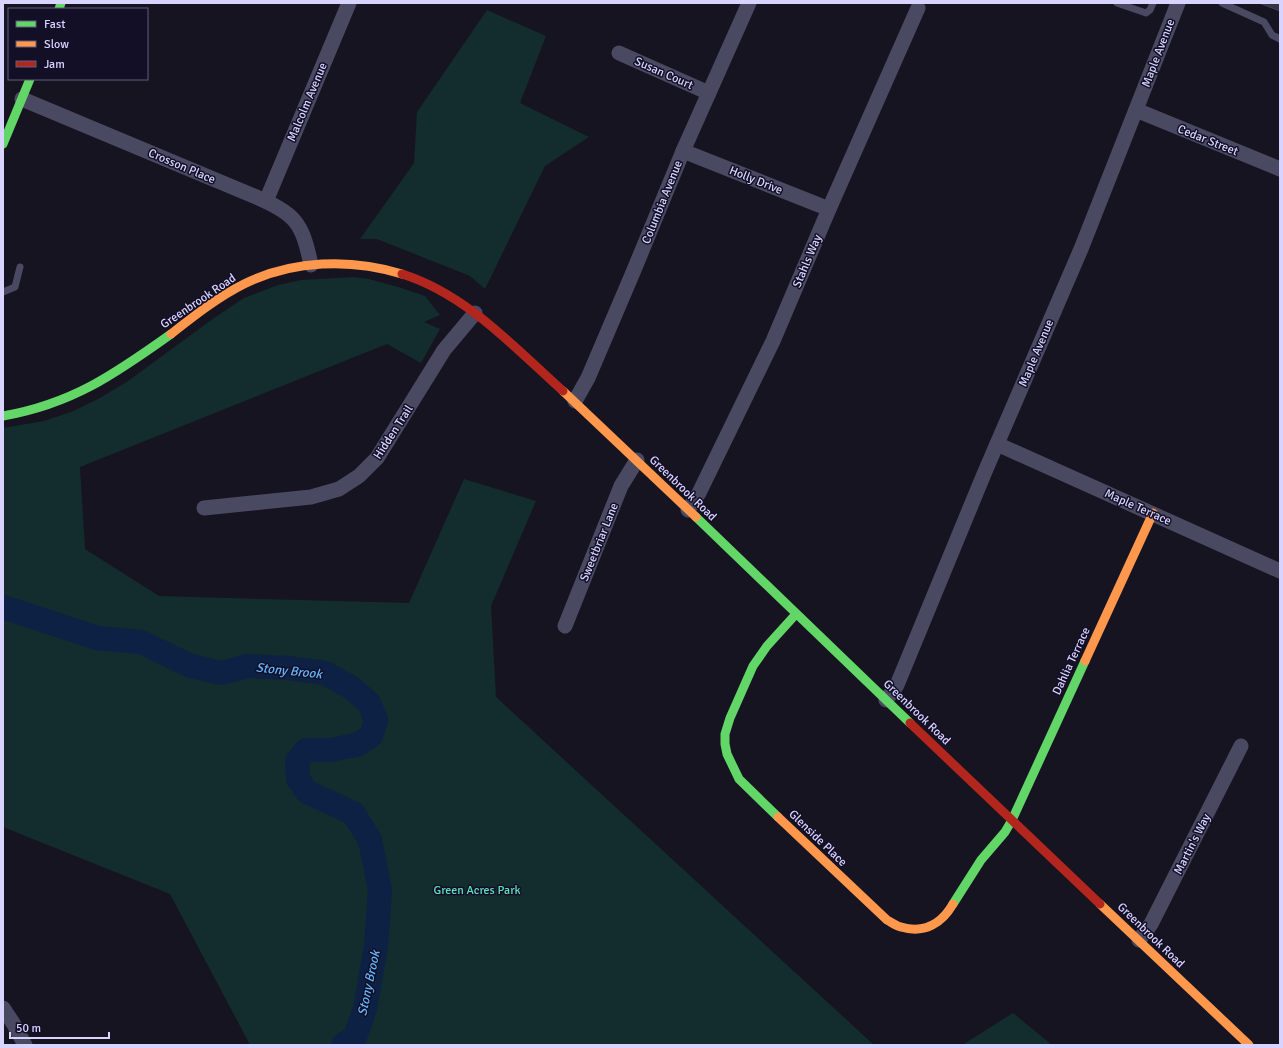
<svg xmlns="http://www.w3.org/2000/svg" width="1283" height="1048" font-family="Signika,sans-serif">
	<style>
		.green { fill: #132c2d }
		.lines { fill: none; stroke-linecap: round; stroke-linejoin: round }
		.river { stroke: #0d2144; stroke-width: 24 }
		.building { fill: #343243; stroke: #433f54 }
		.lane { stroke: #4a4962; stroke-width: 7 }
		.street { stroke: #4a4962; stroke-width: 15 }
		.fast { stroke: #63d668; stroke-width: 9 }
		.slow { stroke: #ff974d; stroke-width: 9 }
		.jam { stroke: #b3261e; stroke-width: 9 }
		.labels { text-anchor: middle; stroke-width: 3; stroke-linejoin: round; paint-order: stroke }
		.street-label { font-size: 12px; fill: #d9d4ff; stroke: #130f26 }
		.park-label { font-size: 12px; fill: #5fe0c0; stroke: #130f26 }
		.water-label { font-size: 13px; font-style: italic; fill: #62b6ff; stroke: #130f26 }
	</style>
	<rect width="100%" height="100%" fill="#161421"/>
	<g class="green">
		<path d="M487,10L546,36L520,103L589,137L545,166L485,289L470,276L377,239H360L414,163L417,112Z"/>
		<path d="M353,277L369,279L398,287L425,296L440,315L424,322L440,329L421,363L387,344L80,467L85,549L159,596L409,603L464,479L536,501L491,606L496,697L874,1045H250L170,894L3,827V428L44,421L71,412L100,398L128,381L214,318L244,298L278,285L301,280Z"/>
		<path d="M1013,1013L1052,1045H962Z"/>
	</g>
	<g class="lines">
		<path class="river" d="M3,607L97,638L141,642L191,666L221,673L248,666L288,668L325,673L352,688L369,703L376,720L371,736L357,745L329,750H306L297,761L298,779L307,792L353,813L370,840L380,890L376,946L365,1009L355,1037L343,1045"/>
	</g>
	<path class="building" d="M1259,3H1280V11Z"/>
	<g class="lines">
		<g class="lane">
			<path d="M1117,3L1146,13L1150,10L1153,3"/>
			<path d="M1222,3L1264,22L1272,35L1280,39"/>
			<path d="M3,292L15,287L20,267"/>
		</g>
		<g class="street">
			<path d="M619,53L709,93"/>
			<path d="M22,99L254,196C295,214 302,221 311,265"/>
			<path d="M1136,110L1280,169"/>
			<path d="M683,151L829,209"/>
			<path d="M266,201L349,3"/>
			<path d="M575,401L588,378L634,270L683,151L749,3"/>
			<path d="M997,444L1280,571"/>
			<path d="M204,508L311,497L339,489L359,476L377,458L444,350L475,313"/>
			<path d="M688,510L699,493L773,341L829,209L918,8"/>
			<path d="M565,626L621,486L637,460"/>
			<path d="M886,700L897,685L984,474L1081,249L1178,3"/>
			<path d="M1139,940L1151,924L1241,746"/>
			<path d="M3,1008L13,1023L25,1045"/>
		</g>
		<g class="fast">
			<path d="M59,9L61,3"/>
			<path d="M3,144L30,79"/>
			<path d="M3,416C72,404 115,374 171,334"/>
			<path d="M696,517L910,723"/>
			<path d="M778,817L739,779L727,754L725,744V734L730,718L753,666L767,646L796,614"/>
			<path d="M953,904L981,860L1005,832L1012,820L1085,661"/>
		</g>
		<g class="slow">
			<path d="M171,334C194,316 218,297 244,284C292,260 351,258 402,274"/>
			<path d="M563,391L696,517"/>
			<path d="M1085,661L1153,513"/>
			<path d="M778,817L887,920C891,922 896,926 901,927C925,934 942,923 953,904"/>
			<path d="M1100,904L1249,1045"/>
		</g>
		<g class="jam">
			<path d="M402,274C466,294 514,347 563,391"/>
			<path d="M910,723L1100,904"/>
		</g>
	</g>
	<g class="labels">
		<g class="street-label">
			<text transform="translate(1158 53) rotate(-69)" y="4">Maple Avenue</text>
			<text transform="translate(664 73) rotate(24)" y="4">Susan Court</text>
			<text transform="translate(307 102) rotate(-67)" y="4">Malcolm Avenue</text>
			<text transform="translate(1208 140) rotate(22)" y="4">Cedar Street</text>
			<text transform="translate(182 166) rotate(23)" y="4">Crosson Place</text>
			<text transform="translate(756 180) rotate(22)" y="4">Holly Drive</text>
			<text transform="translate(662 202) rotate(-68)" y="4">Columbia Avenue</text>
			<text transform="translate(807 261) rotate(-67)" y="4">Stahls Way</text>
			<text transform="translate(198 301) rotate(-34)" y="4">Greenbrook Road</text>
			<text transform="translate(1036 353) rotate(-67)" y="4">Maple Avenue</text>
			<text transform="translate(393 432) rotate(-57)" y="4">Hidden Trail</text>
			<text transform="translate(683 488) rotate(44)" y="4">Greenbrook Road</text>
			<text transform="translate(1138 507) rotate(24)" y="4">Maple Terrace</text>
			<text transform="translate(599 542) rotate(-68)" y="4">Sweetbriar Lane</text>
			<text transform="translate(1071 661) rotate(-65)" y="4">Dahlia Terrace</text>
			<text transform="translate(917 712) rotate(44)" y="4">Greenbrook Road</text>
			<text transform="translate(818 838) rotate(44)" y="4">Glenside Place</text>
			<text transform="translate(1192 844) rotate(-63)" y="4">Martin's Way</text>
			<text transform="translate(1151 935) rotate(44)" y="4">Greenbrook Road</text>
		</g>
		<g class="park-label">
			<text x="477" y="894">Green Acres Park</text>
		</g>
		<g class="water-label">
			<text transform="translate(289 670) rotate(6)" y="5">Stony Brook</text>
			<text transform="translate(368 983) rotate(-78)" y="5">Stony Brook</text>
		</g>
	</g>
	<rect width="1283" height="1048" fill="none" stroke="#d9d4ff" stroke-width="8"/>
	<rect x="8" y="8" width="140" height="72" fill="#130f26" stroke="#625e7d"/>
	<rect x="16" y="21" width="20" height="6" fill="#63d668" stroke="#625e7d"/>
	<text x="44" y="28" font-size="12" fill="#d9d4ff">Fast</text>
	<rect x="16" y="41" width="20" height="6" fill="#ff974d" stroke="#625e7d"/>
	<text x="44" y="48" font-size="12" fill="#d9d4ff">Slow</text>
	<rect x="16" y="61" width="20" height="6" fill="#b3261e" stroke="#625e7d"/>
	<text x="44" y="68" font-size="12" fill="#d9d4ff">Jam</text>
	<path d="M10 1032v6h99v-6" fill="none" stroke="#d9d4ff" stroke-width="2"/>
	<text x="16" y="1032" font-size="12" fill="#d9d4ff" stroke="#130f26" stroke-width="3" paint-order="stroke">50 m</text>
</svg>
